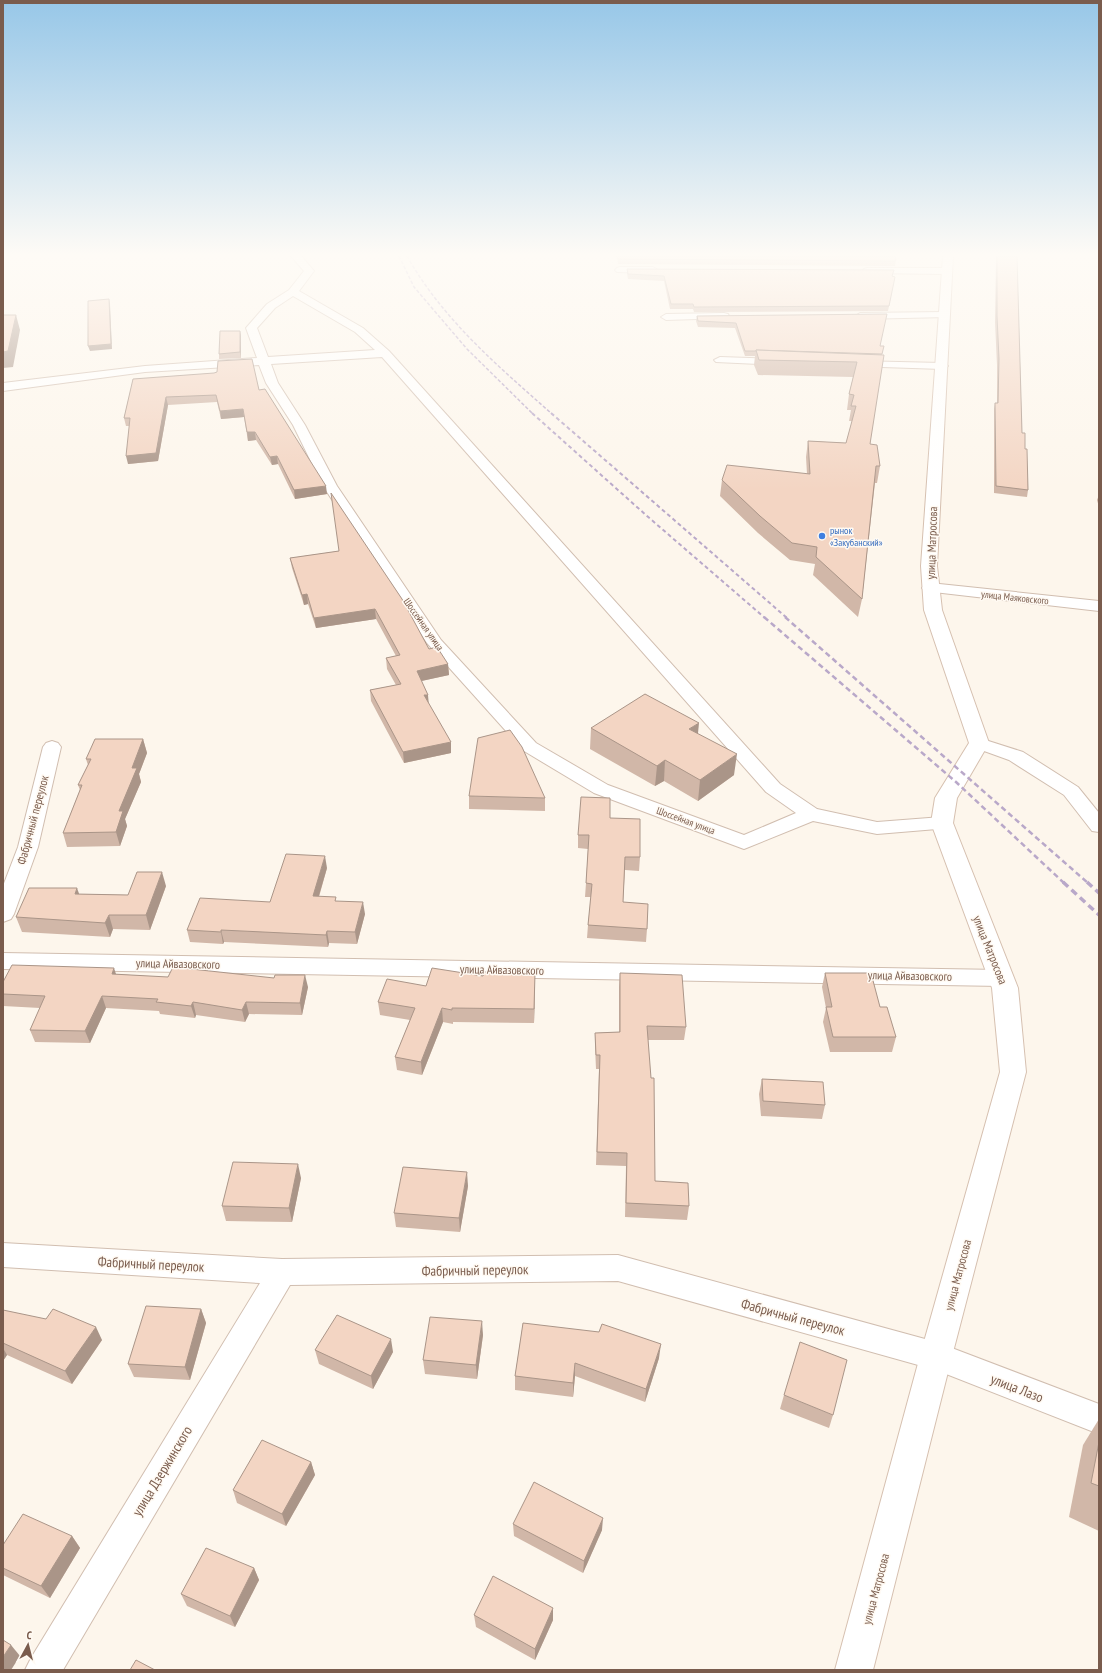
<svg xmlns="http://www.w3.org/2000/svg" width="1102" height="1673" font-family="'PT Sans Narrow',sans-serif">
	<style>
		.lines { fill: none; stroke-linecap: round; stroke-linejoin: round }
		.street-casing { stroke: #d1beb0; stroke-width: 2 }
		.secondary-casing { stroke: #d6c0b0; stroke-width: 2 }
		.street { fill: #fff; fill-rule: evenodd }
		.secondary { fill: #fff; fill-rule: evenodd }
		.rail-far3 { stroke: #b9a8c9; stroke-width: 1.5; stroke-dasharray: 3.5 2; stroke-linecap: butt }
		.rail-far2 { stroke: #b9a8c9; stroke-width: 2; stroke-dasharray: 4 3; stroke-linecap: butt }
		.rail-far1 { stroke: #b9a8c9; stroke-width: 2.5; stroke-dasharray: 5.5 3.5; stroke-linecap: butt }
		.rail { stroke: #b9a8c9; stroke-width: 3.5; stroke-dasharray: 7 4.5; stroke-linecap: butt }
		.wall { fill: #d1b7a8 }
		.shaded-wall { fill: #aa9588 }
		.building { fill: #f3d5c3; stroke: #aa9588 }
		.shop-dot { fill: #3f7fe0; stroke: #fffaf3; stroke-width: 1.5 }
		.labels { text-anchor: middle; stroke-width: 3; stroke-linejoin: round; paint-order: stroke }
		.far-shop-label { font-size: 10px; fill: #366cbe; stroke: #fffaf3; text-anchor: start }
		.far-street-label { font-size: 10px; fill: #7a5c4d; stroke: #fffaf3 }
		.street-label { font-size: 12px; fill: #7a5c4d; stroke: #fffaf3 }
		.near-street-label { font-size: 14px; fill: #7a5c4d; stroke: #fffaf3 }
	</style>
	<rect width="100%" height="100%" fill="#fdf6ec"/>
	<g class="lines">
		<g class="street-casing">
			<g id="street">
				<path d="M291,256H301L314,271L299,291L363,328L389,351L780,784L817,809L877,822L942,817L949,818L952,823L949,828L877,834L813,821L744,849L594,793L524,751L427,643L323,486L293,425L266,383L259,365L145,372L3,391V383L145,366L257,358L246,328L267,304L289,290L304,271ZM293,296L355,332L375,350L268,357L257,328L275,308ZM382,357L766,792L796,813L744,835L608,785L536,743L441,640L337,486L305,425L278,383L271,364Z"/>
				<path d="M620,267H653L658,270L653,273L617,272L615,270L617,268Z"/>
				<path d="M867,268H947L952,271L947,274L864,273L862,271L864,269Z"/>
				<path d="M944,312L949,315L948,317L860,319L855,316L860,313Z"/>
				<path d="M724,313L728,314L729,316L728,318L666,320L661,317L666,314Z"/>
				<path d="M720,357L782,359L788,362L782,365L716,362L714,360Z"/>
				<path d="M856,361L942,363L948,366L942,369L852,366L850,364L852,362Z"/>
				<path d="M930,583L1099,601V611L925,591L922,588L925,585Z"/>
				<path d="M979,738L1023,752L1078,787L1099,813V832L1092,831L1064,795L1009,760L973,747L970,743L973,739Z"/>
				<path d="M52,741L58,743L61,747L38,847L14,914L11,919L3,922V886L18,847L43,747L46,743Z"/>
				<path d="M3,953L1001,970L1009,972L1012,978L1009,984L1001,986L3,969Z"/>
				<path d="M3,1243L282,1259L618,1255L936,1342L1099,1404V1434L936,1370L618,1281L290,1285L63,1670H25L31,1658L260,1283L3,1267Z"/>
			</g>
		</g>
		<g class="secondary-casing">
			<path id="secondary" d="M943,256H953L937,566L942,610L989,743L957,798L953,823L1018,988L1026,1072L952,1356L873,1670H835L920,1356L1000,1072L992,988L931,823L935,798L969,743L924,610L921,566Z"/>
		</g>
		<use href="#street" class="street"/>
		<use href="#secondary" class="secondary"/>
		<g class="rail-far3">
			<path d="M399,256L414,287L467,349L533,414"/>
			<path d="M407,256C443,320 498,366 552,414"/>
		</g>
		<g class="rail-far2">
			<path d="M532,413L647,516L765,618"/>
			<path d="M551,413L787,618"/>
		</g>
		<g class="rail-far1">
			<path d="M764,617L956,782L1064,883"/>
			<path d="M785,617L1088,883"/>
		</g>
		<g class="rail">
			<path d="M1063,882L1099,915"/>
			<path d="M1087,882L1099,893"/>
		</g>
	</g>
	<g class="wall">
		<path d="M617,256H895L896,260L895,266L618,264Z"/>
		<path d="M996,256H1017L1022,433L1025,449L1028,490L1027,497L994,493V409L995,403H997V365L995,322Z"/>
		<path d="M627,269L892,276L895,277L888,311L694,312L693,309H670L664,281L628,279L627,274Z"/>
		<path d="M697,316L880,346L882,355L870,444L880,466L877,483H875L862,599L858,617L813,575L815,564L790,560L758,533L720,496L722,480L807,474L806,457L808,441L846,443L852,421H849L851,410H847L849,394L853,377L758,375L754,365L755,356H745L735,328L698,327L696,321Z"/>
		<path d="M240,331L241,336V358L219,359V354Z"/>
		<path d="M133,379L259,390L327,494L295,499L278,464L272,465L256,440L248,441L244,417L221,419L217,402L168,405L158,461L128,464L129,426H126L124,418Z"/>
		<path d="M1099,495V507L1097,500Z"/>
		<path d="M339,551L429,649L448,664L449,675L421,681L428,695V703L451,753L404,763L371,701L370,690L396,685L387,669L386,658L396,656L376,619L316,628L308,604L304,605L292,568L290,558Z"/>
		<path d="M591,728L698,734L734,775L698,801L664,781L655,786L590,749Z"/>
		<path d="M143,739L147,753L139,774L141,782L125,819L127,826L120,846L67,847L63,833L80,790L78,785L88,765L86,759Z"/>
		<path d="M469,796L545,798V811L469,809Z"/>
		<path d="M610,818L640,857L639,871L625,870L623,902L647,929L646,942L587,938L588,925L591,897H585L586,883L588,849L578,848V835Z"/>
		<path d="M327,868L319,897L336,901L365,914L357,944L329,943L328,947L224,942L223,944L190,942L187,930L270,902Z"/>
		<path d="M166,886L150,930L113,929L110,937L22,932L16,917L79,894L128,895Z"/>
		<path d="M620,973L686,1027L684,1040H648L655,1181L689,1206L687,1220L625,1217L626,1166L596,1165L599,1069H596L595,1046V1033L619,1032V987Z"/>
		<path d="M825,973L880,1007L896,1037L892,1052H830L823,1022L826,1008L822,987Z"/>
		<path d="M116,974L308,987L302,1015L249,1014L245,1022L196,1015L195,1018L160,1014L159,1011L106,1008L90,1043L35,1042L30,1030L40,1008L3,1006V982Z"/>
		<path d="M483,976L535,987L534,1023L453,1022V1024L443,1022L422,1075L397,1070L395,1057L410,1020L380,1015L378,1002L426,986Z"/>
		<path d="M762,1079L825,1105L822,1119L761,1116L759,1094Z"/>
		<path d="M301,1178L292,1222L226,1221L222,1206Z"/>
		<path d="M468,1186L460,1232L396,1227L394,1213Z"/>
		<path d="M201,1309L206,1323L190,1380L134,1377L128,1364Z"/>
		<path d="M3,1310L102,1340L72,1384L7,1355L3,1361Z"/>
		<path d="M523,1323L659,1358L645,1402L575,1376L573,1397L515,1390V1376Z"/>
		<path d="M483,1335L477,1379L425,1374L423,1360Z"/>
		<path d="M315,1350L393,1352L373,1389L319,1364Z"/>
		<path d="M784,1395L833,1415L829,1428L780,1409Z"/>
		<path d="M1099,1419V1531L1069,1517L1083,1445Z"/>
		<path d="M311,1462L315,1475L286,1526L237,1503L233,1490Z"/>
		<path d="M513,1524L602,1530L583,1573L514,1536Z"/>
		<path d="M72,1536L80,1548L50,1598L3,1575V1545Z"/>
		<path d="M254,1568L259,1580L235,1627L187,1606L181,1594Z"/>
		<path d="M474,1615L553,1620L535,1660L476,1627Z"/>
	</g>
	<g class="shaded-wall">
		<path d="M109,299L110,304L112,349L90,351L88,346Z"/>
		<path d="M16,315L20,330L13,367L3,368V352Z"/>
		<path d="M240,331L241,336V358L240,352Z"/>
		<path d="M166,397L168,405L158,461L128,464L126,456Z"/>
		<path d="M243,409L244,417L221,419L220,411Z"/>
		<path d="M247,432H255L256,440L248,441Z"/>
		<path d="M277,456L278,464L272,465L270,457Z"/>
		<path d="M326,486L327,494L295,499L294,490Z"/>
		<path d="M307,594L308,604L304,605L302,595Z"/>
		<path d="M375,609L376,619L316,628L314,618Z"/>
		<path d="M448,664L449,675L417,682V671Z"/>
		<path d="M424,695H428L429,706Z"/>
		<path d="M699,723L697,743L689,729Z"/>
		<path d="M143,739L147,753L139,774L141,782L125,819L127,826L120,846L116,832L119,811L132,768Z"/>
		<path d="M451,742V753L404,763L403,752Z"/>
		<path d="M737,754L734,775L698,801L700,780Z"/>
		<path d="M665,760L664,781L655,786L657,766Z"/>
		<path d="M325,856L327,868L315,909L313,896Z"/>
		<path d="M162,872L166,886L150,930L146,915Z"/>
		<path d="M77,888L82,902L75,894Z"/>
		<path d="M363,902L365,914L357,944L355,932Z"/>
		<path d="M109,915L113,929L110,937L105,923Z"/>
		<path d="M221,930L224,942L223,944L221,932Z"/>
		<path d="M327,931L329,943L328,947L326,935Z"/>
		<path d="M114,968L118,980L112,974Z"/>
		<path d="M535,973V987L534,1023V1009Z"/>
		<path d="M305,975L308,987L302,1015L300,1003Z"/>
		<path d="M102,996L106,1008L90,1043L85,1031Z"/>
		<path d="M193,1002L196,1015L195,1018L191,1006Z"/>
		<path d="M246,1002L249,1014L245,1022L242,1010Z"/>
		<path d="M442,1008L443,1022L422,1075L421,1062Z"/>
		<path d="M298,1164L301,1178L292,1222L289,1208Z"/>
		<path d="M467,1172L468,1186L460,1232L459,1218Z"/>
		<path d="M201,1309L206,1323L190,1380L185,1367Z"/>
		<path d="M482,1321L483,1335L477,1379L476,1365Z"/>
		<path d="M96,1327L102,1340L72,1384L65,1371Z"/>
		<path d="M391,1339L393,1352L373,1389L371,1376Z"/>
		<path d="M661,1344L659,1358L645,1402L646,1389Z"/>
		<path d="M3,1348L7,1355L3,1361Z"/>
		<path d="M575,1363V1376L573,1397V1383Z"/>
		<path d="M311,1462L315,1475L286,1526L282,1514Z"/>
		<path d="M603,1518L602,1530L583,1573L584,1561Z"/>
		<path d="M72,1536L80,1548L50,1598L41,1586Z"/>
		<path d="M254,1568L259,1580L235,1627L230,1616Z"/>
		<path d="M553,1608V1620L535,1660V1649Z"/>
		<path d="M11,1645L20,1656L11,1670H3V1657Z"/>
	</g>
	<g class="building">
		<path d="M617,256H895L896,260L895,261L618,259Z"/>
		<path d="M997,256H1017L1022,433H1025V449H1027L1028,490L996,486L995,403H998L999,359L997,316Z"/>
		<path d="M627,269L894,270L892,276L895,277L889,306L694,307L693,304H671L664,276L628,274Z"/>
		<path d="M109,299L111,344L88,346V301Z"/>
		<path d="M887,314L880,346H884L882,354L756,350V351H745L736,323L698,321L697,316Z"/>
		<path d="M3,315H16L8,351L3,352Z"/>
		<path d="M220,331H240V352L219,354Z"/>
		<path d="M756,350L884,355L870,444L877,445L880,466H876L862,599L816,557L817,547L792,543L760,516L722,480L727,465L810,474L808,441L846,443L856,406H851L854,395L849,394L857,362L759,360Z"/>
		<path d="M252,359L259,390L265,389L326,486L294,490L277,456L270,457L255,432H247L243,409L220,411L216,395L166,397L156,453L126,456L130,418H124L133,379L214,373L217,372L218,361Z"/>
		<path d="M331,493L402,599L429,649L437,647L448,664L417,671L428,695H424L451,742L403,752L370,690L401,684L386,658L400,655L375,609L314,618L307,594L302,595L290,558L339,551Z"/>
		<path d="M645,694L699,723L689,729L737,754L700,780L665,760L657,766L591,728Z"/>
		<path d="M510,730L522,747L545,798L469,796L478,738Z"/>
		<path d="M95,739H143L132,768H137L119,811H123L116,832L63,833L82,785H78L91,759H86Z"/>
		<path d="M581,797L610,798V818L640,819V857H625L623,902L648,904L647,929L588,925L592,884L586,883L589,835H578Z"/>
		<path d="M286,854L325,856L313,896L336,897L335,901L363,902L355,932L327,931L326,935L221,930V932L187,930L200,898L270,902Z"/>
		<path d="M137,872H162L146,915H109L105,923L16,917L29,888H77L75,894L128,895Z"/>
		<path d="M12,965L114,968L112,974L168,977L173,967L274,978L275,975H305L300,1003L246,1002L242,1010L193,1002L191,1006L156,1002L158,999L102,996L85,1031L30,1030L45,996L3,994V982Z"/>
		<path d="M432,968L483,976L484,972L535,973L534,1009L452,1008V1010L442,1008L421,1062L395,1057L415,1008L378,1002L387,979L426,986Z"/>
		<path d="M620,973L682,975L686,1027L647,1026L651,1078H654L655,1181L688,1183L689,1206L626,1203L627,1153L597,1152L600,1055H596L595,1033L620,1032Z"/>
		<path d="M825,973H871L880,1007H887L896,1037H833L826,1007H832Z"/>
		<path d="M762,1079L823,1082L825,1105L763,1101Z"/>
		<path d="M233,1162L298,1164L289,1208L222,1206Z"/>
		<path d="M403,1167L467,1172L459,1218L394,1213Z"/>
		<path d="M146,1306L201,1309L185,1367L128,1364Z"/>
		<path d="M53,1309L96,1327L65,1371L3,1343V1310L46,1319Z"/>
		<path d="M337,1315L391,1339L371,1376L315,1350Z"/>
		<path d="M430,1317L482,1321L476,1365L423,1360Z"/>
		<path d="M523,1323L599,1332L602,1324L661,1344L646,1389L575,1363L573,1383L515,1376Z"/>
		<path d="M800,1342L847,1360L833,1415L784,1395Z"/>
		<path d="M262,1440L311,1462L282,1514L233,1490Z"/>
		<path d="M1099,1442V1486L1091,1483Z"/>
		<path d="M534,1482L603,1518L584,1561L513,1524Z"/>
		<path d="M23,1514L72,1536L41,1586L3,1568V1545Z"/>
		<path d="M206,1548L254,1568L230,1616L181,1594Z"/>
		<path d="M493,1576L553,1608L535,1649L474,1615Z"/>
		<path d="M3,1640L11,1645L3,1657Z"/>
		<path d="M136,1660L155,1670H130Z"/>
	</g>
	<linearGradient id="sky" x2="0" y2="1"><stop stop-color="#97c7e8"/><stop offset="0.52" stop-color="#fefbf6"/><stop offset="1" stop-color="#fefbf6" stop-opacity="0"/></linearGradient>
	<rect width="1102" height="490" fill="url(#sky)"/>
	<circle class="shop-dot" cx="822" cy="536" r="4"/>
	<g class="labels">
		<g class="far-shop-label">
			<text x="830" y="534">рынок<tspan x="830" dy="12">«Закубанский»</tspan></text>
		</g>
		<g class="far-street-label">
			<text transform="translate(1015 597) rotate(6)" y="4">улица Маяковского</text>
			<text transform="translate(424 624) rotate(55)" y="4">Шоссейная улица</text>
			<text transform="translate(686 820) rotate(20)" y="4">Шоссейная улица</text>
		</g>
		<g class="street-label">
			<text transform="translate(932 543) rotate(-88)" y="4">улица Матросова</text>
			<text transform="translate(33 820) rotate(-75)" y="4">Фабричный переулок</text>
			<text transform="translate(990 950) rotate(68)" y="4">улица Матросова</text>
			<text transform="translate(178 964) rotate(1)" y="4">улица Айвазовского</text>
			<text transform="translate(502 970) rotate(1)" y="4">улица Айвазовского</text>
			<text transform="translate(910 976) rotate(1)" y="4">улица Айвазовского</text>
			<text transform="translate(958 1275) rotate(-75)" y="4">улица Матросова</text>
			<text transform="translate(876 1589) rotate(-75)" y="4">улица Матросова</text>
		</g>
		<g class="near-street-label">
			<text transform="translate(151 1264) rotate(3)" y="5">Фабричный переулок</text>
			<text transform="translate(475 1270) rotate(-1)" y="5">Фабричный переулок</text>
			<text transform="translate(793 1317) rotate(15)" y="5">Фабричный переулок</text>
			<text transform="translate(1017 1388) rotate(21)" y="5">улица Лазо</text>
			<text transform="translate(162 1471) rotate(-59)" y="5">улица Дзержинского</text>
		</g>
	</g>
	<rect width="1102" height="1673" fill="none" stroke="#7a5c4d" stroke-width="8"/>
	<g transform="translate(28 1645) rotate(7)" stroke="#fffaf3" stroke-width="3" paint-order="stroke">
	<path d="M0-3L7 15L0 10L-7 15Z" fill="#7a5c4d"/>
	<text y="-6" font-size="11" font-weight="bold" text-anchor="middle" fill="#7a5c4d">С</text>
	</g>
</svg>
